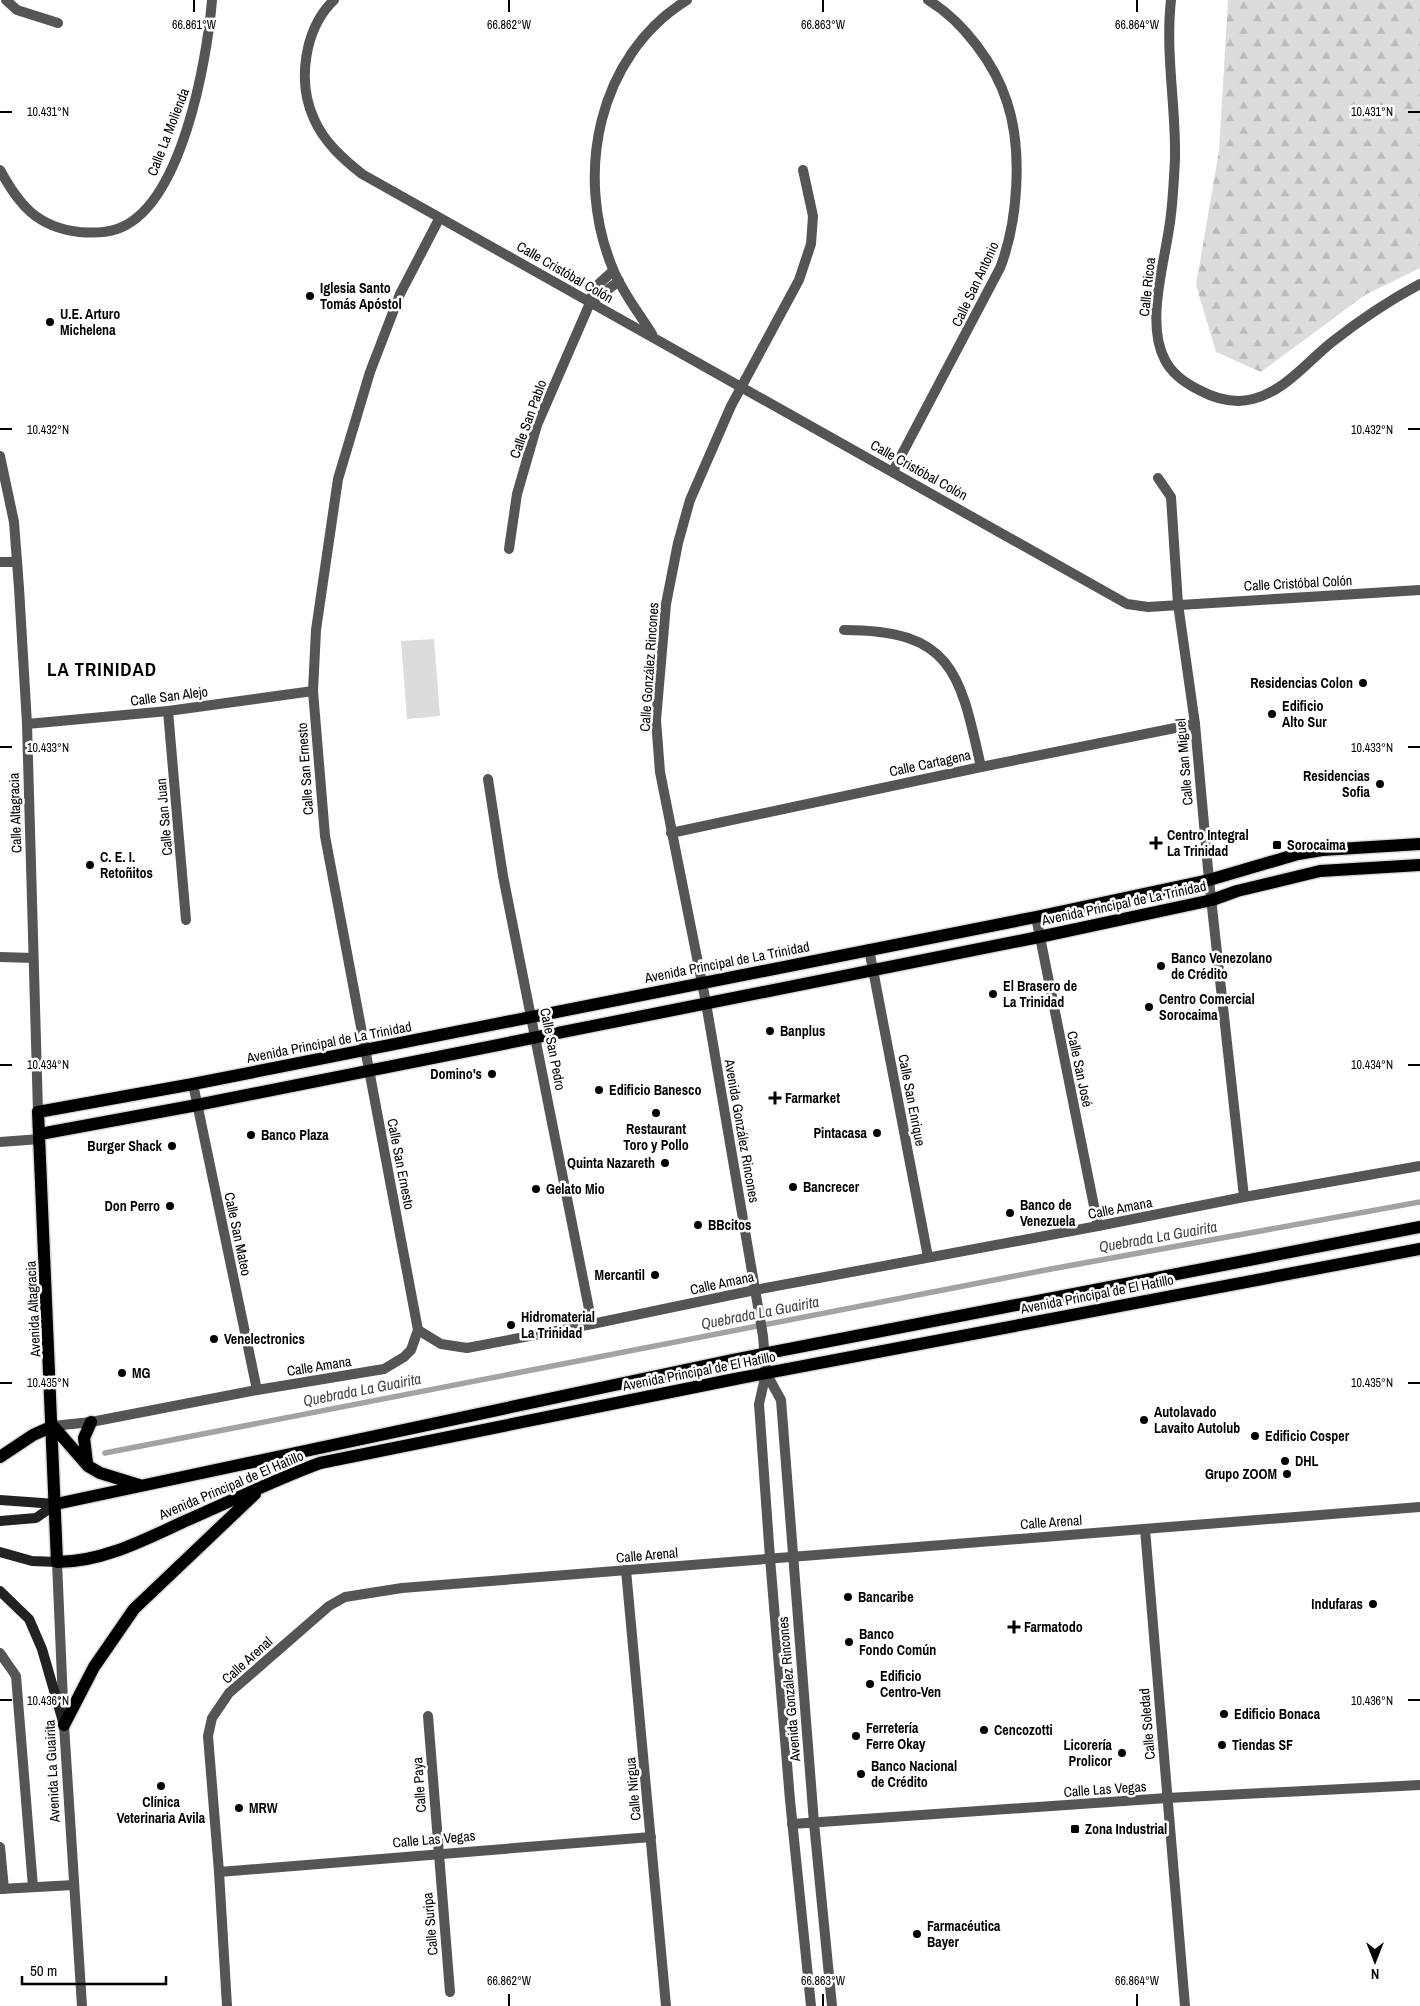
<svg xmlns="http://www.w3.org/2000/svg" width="1420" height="2006" font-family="'Archivo Narrow',sans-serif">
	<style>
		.green { fill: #dcdcdc }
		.forest { fill: url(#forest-firs) }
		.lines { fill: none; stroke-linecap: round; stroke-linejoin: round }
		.stream { stroke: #a3a3a3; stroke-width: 5.5 }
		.primary-casing { stroke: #dbdbdb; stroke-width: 15 }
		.service { stroke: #555; stroke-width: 10 }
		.minor { stroke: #555; stroke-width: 10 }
		.tertiary { stroke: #555; stroke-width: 10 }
		.secondary { stroke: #222; stroke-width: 10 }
		.primary { stroke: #000; stroke-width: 12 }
		.ticks { fill: none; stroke: #000; stroke-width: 2 }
		.poi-dot { fill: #000; stroke: #fff; stroke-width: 2 }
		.labels { text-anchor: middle; stroke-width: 5; stroke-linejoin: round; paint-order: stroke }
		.street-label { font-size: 14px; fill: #000; stroke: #fff }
		.poi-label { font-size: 14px; font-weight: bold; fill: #000; stroke: #fff; text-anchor: start }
		.water-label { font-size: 15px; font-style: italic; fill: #444; stroke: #fff }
		.district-label { font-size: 19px; font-weight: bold; letter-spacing: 1px; fill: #000; stroke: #fff }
		.ticks-label { font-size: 12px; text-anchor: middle; fill: #000; stroke: #fff; stroke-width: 5; stroke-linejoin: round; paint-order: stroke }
	</style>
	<defs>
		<pattern id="forest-firs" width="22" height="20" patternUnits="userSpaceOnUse" patternTransform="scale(1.25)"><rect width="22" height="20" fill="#dcdcdc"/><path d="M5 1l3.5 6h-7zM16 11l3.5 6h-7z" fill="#bbb"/></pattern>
	</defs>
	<rect width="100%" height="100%" fill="#fff"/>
	<path class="green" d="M434,639L440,716L407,719L401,641Z"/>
	<path class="forest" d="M1228,0H1420V268L1365,295L1261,372L1216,352L1196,285L1219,151Z"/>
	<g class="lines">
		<path class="stream" d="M105,1453L1051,1269L1420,1202"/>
		<g class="primary-casing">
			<g id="primary">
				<path d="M1420,844L1322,850L1298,854L1209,880L1036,917L193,1084L38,1112L57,1562C102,1562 144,1540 183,1522C229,1502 274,1480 320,1463L735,1379L1420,1249"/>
				<path d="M40,1134L197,1105L1039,937L1212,900L1237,891L1320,871L1420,865"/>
				<path d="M53,1426L88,1466L100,1473L139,1485"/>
				<path d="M0,1457L33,1435L53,1426"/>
				<path d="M87,1463L84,1438L91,1422"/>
				<path d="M56,1504L732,1360L1420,1227"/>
				<path d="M64,1725L94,1667L134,1609L255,1494"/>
			</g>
		</g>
		<g class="service">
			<path d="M0,1142L40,1139"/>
			<path d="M0,1653L16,1676L33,1887"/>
			<path d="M0,1847L4,1889"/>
			<path d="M0,1889L74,1885"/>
		</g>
		<g class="minor">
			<path d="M6,0L17,10L58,23"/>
			<path d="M334,0C304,29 297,82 314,119C324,142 343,159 362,174L1127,604L1148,607L1420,590"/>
			<path d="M1171,0C1165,53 1176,106 1175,158C1174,180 1173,201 1170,222C1165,262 1145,323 1165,360C1172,374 1185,383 1199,390C1216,399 1234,404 1253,399C1285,391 1307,362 1332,342C1360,320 1388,301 1420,284"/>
			<path d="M0,170C19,205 37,227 79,232C90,233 105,233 117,229C182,207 207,60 212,0"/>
			<path d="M803,170L813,216L811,244L799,280L731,406L690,500L678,543L666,604L656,720L660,772L706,1003L763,1336L766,1373L759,1404L770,1558L790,1800L811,2006"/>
			<path d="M590,303L593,289L613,271"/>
			<path d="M652,334C639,313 622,292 613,269C574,176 597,56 687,0"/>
			<path d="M0,456L14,522L19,588L27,724L38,1112"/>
			<path d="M893,471L1000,268C1018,222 1023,150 1007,102C995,64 963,21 928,0"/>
			<path d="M1158,478L1171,497L1178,604L1195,724L1209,880L1244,1197"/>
			<path d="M509,549L517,494L537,425L590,303L619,281"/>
			<path d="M0,562H17"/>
			<path d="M844,630C953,630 960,673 981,767"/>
			<path d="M168,711L186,920"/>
			<path d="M27,724L168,711L313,691"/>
			<path d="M488,779L503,876L592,1324"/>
			<path d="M671,833L981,767L1195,724"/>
			<path d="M1036,917L1098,1226"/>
			<path d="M869,949L928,1257"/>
			<path d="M0,957L33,958"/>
			<path d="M193,1084L257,1390"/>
			<path d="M418,1330L441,1344L467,1348L592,1324L755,1290L1098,1226L1244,1197L1420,1166"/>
			<path d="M766,1373L781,1400L814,1823L832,2006"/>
			<path d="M53,1426L91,1422L257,1390L384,1369L404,1357L411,1350L418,1330L325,836L313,691L316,630L338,479L370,372L400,294L439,219"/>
			<path d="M1145,1529L1185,2006"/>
			<path d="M626,1570L666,2006"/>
			<path d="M428,1716L450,1992"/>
			<path d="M792,1824L1167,1798L1420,1785"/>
			<path d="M219,1872L651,1837"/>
			<path d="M227,2006L219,1872L208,1736L212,1718L229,1693L329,1606L345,1597L402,1588L1420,1507"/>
		</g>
		<path class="tertiary" d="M57,1562L64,1725L82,2006"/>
		<g class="secondary">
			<path d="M0,1500L56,1504"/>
			<path d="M0,1521L36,1518L56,1504"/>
			<path d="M0,1552L32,1561L57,1562"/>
			<path d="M0,1591L29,1619L42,1649L64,1725"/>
		</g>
		<use href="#primary" class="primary"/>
	</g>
	<path class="ticks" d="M194,0V12M509,0V12M823,0V12M1137,0V12M0,112H12M1408,112H1420M0,429H12M1408,429H1420M0,747H12M1408,747H1420M0,1065H12M1408,1065H1420M0,1383H12M1408,1383H1420M0,1700H12M1408,1700H1420M509,1994V2006M823,1994V2006M1137,1994V2006"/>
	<g class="poi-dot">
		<circle cx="310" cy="296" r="5"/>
		<circle cx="50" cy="322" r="5"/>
		<circle cx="1363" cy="683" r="5"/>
		<circle cx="1272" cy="714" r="5"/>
		<circle cx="1380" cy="784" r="5"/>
		<path d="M1153.5 835.5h5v5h5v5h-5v5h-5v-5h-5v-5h5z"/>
		<rect x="1272" y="840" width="10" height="10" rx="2.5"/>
		<circle cx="90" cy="865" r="5"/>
		<circle cx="1161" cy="966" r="5"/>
		<circle cx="993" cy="994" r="5"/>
		<circle cx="1149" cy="1007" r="5"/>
		<circle cx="770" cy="1031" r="5"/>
		<circle cx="492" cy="1074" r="5"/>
		<circle cx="599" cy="1090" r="5"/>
		<path d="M772.5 1090.5h5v5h5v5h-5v5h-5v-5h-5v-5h5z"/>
		<circle cx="656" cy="1113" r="5"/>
		<circle cx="877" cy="1133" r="5"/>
		<circle cx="251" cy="1135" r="5"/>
		<circle cx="172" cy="1146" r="5"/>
		<circle cx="665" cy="1163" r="5"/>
		<circle cx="793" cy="1187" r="5"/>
		<circle cx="536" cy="1189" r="5"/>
		<circle cx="170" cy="1206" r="5"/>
		<circle cx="1010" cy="1213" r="5"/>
		<circle cx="698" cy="1225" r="5"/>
		<circle cx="655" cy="1275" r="5"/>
		<circle cx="511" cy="1325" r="5"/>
		<circle cx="214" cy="1339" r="5"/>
		<circle cx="122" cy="1373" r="5"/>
		<circle cx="1144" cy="1420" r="5"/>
		<circle cx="1255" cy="1436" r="5"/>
		<circle cx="1285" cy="1461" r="5"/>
		<circle cx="1287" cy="1474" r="5"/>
		<circle cx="848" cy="1597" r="5"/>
		<circle cx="1373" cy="1604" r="5"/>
		<path d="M1011.5 1619.5h5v5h5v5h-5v5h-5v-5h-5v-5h5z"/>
		<circle cx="849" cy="1642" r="5"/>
		<circle cx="870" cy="1684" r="5"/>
		<circle cx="1224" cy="1714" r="5"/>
		<circle cx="984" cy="1730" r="5"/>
		<circle cx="856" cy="1736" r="5"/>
		<circle cx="1222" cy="1745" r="5"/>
		<circle cx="1122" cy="1753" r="5"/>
		<circle cx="861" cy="1774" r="5"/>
		<circle cx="161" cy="1786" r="5"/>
		<circle cx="239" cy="1808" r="5"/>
		<rect x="1070" y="1824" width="10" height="10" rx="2.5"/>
		<circle cx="917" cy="1934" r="5"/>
	</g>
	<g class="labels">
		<g class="street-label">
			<text transform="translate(168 132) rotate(-69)" y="5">Calle La Molienda</text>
			<text transform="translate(565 272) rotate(30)" y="5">Calle Cristóbal Colón</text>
			<text transform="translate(975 284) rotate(-65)" y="5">Calle San Antonio</text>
			<text transform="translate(1147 287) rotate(-84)" y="5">Calle Ricoa</text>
			<text transform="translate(528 419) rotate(-70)" y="5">Calle San Pablo</text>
			<text transform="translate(919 470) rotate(29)" y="5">Calle Cristóbal Colón</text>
			<text transform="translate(1298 583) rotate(-3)" y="5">Calle Cristóbal Colón</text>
			<text transform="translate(649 667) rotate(-86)" y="5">Calle González Rincones</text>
			<text transform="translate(169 696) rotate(-7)" y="5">Calle San Alejo</text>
			<text transform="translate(1184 762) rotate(-95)" y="5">Calle San Miguel</text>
			<text transform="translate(930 763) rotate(-12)" y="5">Calle Cartagena</text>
			<text transform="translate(305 769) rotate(-94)" y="5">Calle San Ernesto</text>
			<text transform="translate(15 813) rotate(-92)" y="5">Calle Altagracia</text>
			<text transform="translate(164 817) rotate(-95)" y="5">Calle San Juan</text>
			<text transform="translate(1124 903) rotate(-12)" y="5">Avenida Principal de La Trinidad</text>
			<text transform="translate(727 962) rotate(-11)" y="5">Avenida Principal de La Trinidad</text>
			<text transform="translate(329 1042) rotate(-11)" y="5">Avenida Principal de La Trinidad</text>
			<text transform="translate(553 1049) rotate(79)" y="5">Calle San Pedro</text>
			<text transform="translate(1080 1069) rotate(78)" y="5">Calle San José</text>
			<text transform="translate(912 1100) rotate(79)" y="5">Calle San Enrique</text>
			<text transform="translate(742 1131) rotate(80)" y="5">Avenida González Rincones</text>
			<text transform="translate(401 1164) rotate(79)" y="5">Calle San Ernesto</text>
			<text transform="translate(1120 1208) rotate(-11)" y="5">Calle Amana</text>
			<text transform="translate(238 1234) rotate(78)" y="5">Calle San Mateo</text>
			<text transform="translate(722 1283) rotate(-12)" y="5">Calle Amana</text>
			<text transform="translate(1097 1294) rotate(-11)" y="5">Avenida Principal de El Hatillo</text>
			<text transform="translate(33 1309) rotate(-93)" y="5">Avenida Altagracia</text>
			<text transform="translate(319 1366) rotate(-9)" y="5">Calle Amana</text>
			<text transform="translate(699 1371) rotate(-11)" y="5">Avenida Principal de El Hatillo</text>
			<text transform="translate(231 1485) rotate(-23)" y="5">Avenida Principal de El Hatillo</text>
			<text transform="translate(1051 1522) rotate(-4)" y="5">Calle Arenal</text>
			<text transform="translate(647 1555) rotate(-5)" y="5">Calle Arenal</text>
			<text transform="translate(247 1660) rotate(-42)" y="5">Calle Arenal</text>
			<text transform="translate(789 1689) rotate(-95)" y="5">Avenida González Rincones</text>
			<text transform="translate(1147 1724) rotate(-95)" y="5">Calle Soledad</text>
			<text transform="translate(52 1771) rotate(-93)" y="5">Avenida La Guairita</text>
			<text transform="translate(419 1785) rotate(-94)" y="5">Calle Paya</text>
			<text transform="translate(633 1789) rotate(-95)" y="5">Calle Nirgua</text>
			<text transform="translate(1105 1789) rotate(-4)" y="5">Calle Las Vegas</text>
			<text transform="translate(434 1839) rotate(-5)" y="5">Calle Las Vegas</text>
			<text transform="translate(430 1924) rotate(-95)" y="5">Calle Suripa</text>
		</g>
		<g class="poi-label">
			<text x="320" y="293">Iglesia Santo<tspan x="320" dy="16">Tomás Apóstol</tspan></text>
			<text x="60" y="319">U.E. Arturo<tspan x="60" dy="16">Michelena</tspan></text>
			<text x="1353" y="688" text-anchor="end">Residencias Colon</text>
			<text x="1282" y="711">Edificio<tspan x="1282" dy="16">Alto Sur</tspan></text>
			<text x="1370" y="781" text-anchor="end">Residencias<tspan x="1370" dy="16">Sofia</tspan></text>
			<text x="1167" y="840">Centro Integral<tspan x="1167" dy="16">La Trinidad</tspan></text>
			<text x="1287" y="850">Sorocaima</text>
			<text x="100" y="862">C. E. I.<tspan x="100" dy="16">Retoñitos</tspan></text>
			<text x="1171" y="963">Banco Venezolano<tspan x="1171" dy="16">de Crédito</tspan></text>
			<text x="1003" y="991">El Brasero de<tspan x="1003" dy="16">La Trinidad</tspan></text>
			<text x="1159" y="1004">Centro Comercial<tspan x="1159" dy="16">Sorocaima</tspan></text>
			<text x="780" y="1036">Banplus</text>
			<text x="482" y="1079" text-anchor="end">Domino's</text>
			<text x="609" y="1095">Edificio Banesco</text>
			<text x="785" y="1103">Farmarket</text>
			<text x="656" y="1134" text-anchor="middle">Restaurant<tspan x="656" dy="16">Toro y Pollo</tspan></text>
			<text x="867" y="1138" text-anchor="end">Pintacasa</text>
			<text x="261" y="1140">Banco Plaza</text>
			<text x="162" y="1151" text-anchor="end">Burger Shack</text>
			<text x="655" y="1168" text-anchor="end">Quinta Nazareth</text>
			<text x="803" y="1192">Bancrecer</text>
			<text x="546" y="1194">Gelato Mio</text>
			<text x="1020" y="1210">Banco de<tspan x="1020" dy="16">Venezuela</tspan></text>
			<text x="160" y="1211" text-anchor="end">Don Perro</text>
			<text x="708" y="1230">BBcitos</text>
			<text x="645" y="1280" text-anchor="end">Mercantil</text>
			<text x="521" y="1322">Hidromaterial<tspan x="521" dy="16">La Trinidad</tspan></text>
			<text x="224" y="1344">Venelectronics</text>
			<text x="132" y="1378">MG</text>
			<text x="1154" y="1417">Autolavado<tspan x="1154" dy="16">Lavaito Autolub</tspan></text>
			<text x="1265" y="1441">Edificio Cosper</text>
			<text x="1295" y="1466">DHL</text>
			<text x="1277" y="1479" text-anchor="end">Grupo ZOOM</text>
			<text x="858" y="1602">Bancaribe</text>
			<text x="1363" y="1609" text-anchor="end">Indufaras</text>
			<text x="1024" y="1632">Farmatodo</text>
			<text x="859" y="1639">Banco<tspan x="859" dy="16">Fondo Común</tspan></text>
			<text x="880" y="1681">Edificio<tspan x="880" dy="16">Centro-Ven</tspan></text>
			<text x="1234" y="1719">Edificio Bonaca</text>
			<text x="866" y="1733">Ferretería<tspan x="866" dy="16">Ferre Okay</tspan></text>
			<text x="994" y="1735">Cencozotti</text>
			<text x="1112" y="1750" text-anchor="end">Licorería<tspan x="1112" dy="16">Prolicor</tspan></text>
			<text x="1232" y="1750">Tiendas SF</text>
			<text x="871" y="1771">Banco Nacional<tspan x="871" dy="16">de Crédito</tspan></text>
			<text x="161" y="1807" text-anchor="middle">Clínica<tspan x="161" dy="16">Veterinaria Avila</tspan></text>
			<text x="249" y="1813">MRW</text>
			<text x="1085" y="1834">Zona Industrial</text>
			<text x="927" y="1931">Farmacéutica<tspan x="927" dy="16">Bayer</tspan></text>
		</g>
		<g class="water-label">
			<text transform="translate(1158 1237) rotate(-10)" y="5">Quebrada La Guairita</text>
			<text transform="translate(760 1313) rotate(-11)" y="5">Quebrada La Guairita</text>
			<text transform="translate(362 1390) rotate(-11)" y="5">Quebrada La Guairita</text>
		</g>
		<g class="district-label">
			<text x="102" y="676">LA TRINIDAD</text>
		</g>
	</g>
	<g class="ticks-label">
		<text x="194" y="29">66.861°W</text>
		<text x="509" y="29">66.862°W</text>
		<text x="823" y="29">66.863°W</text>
		<text x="1137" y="29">66.864°W</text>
		<text x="1372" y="116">10.431°N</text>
		<text x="48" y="116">10.431°N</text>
		<text x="1372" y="434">10.432°N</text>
		<text x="48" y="434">10.432°N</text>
		<text x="1372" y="752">10.433°N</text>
		<text x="48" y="752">10.433°N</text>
		<text x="1372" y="1069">10.434°N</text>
		<text x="48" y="1069">10.434°N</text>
		<text x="1372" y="1387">10.435°N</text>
		<text x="48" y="1387">10.435°N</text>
		<text x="1372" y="1705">10.436°N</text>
		<text x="48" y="1705">10.436°N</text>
		<text x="509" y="1985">66.862°W</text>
		<text x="823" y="1985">66.863°W</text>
		<text x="1137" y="1985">66.864°W</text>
	</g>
	<g transform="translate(1375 1961) rotate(180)" stroke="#ffffff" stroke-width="4" paint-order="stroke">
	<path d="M0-4L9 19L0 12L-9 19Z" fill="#000000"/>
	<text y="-8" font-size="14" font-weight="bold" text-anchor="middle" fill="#000000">N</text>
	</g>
	<path d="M22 1976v8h144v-8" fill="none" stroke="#000000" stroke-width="2.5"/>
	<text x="30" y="1976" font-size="15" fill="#000000" stroke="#ffffff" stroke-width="4" paint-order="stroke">50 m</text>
</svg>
